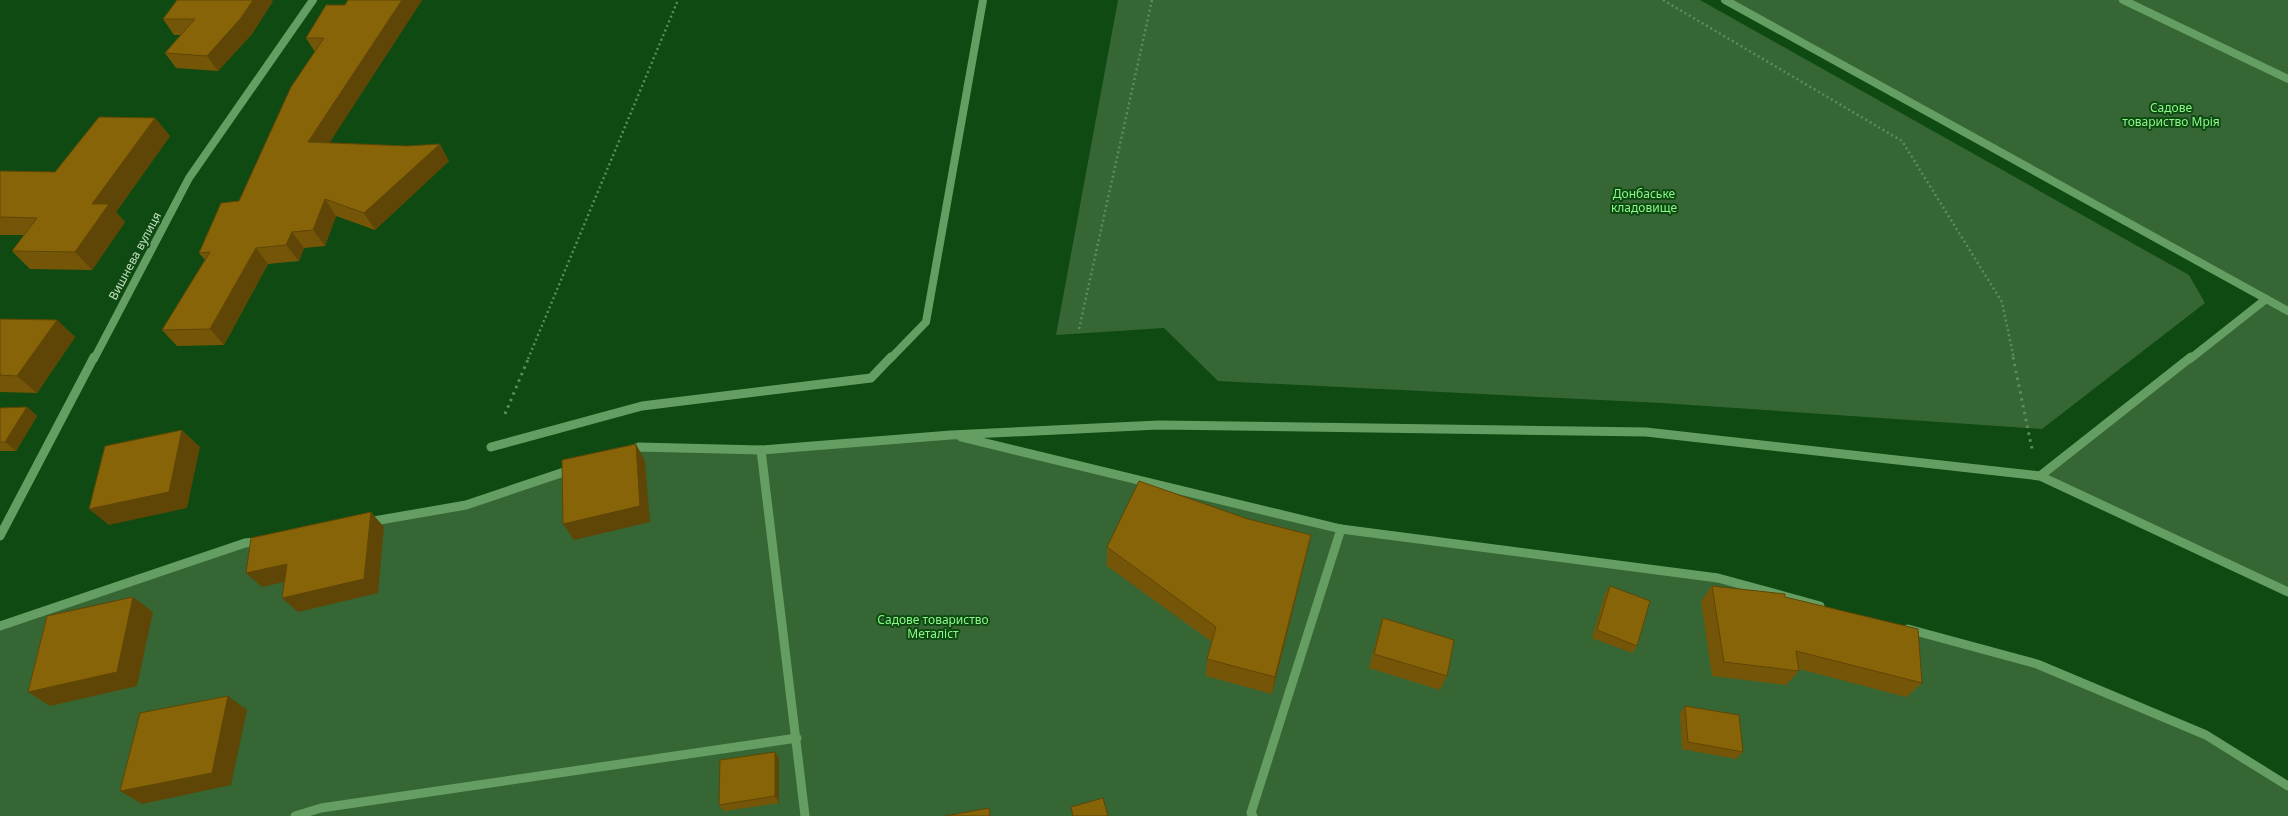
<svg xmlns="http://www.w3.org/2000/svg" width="2288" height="816" font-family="'Noto Sans',sans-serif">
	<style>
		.green { fill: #356634 }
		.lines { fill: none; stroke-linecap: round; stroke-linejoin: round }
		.path-far1 { stroke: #5d8c5e; stroke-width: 2.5; stroke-dasharray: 2 3; stroke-linecap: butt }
		.path { stroke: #5d8c5e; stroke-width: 3; stroke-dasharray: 2.5 4.5; stroke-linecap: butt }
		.minor-far1 { stroke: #659e63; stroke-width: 8 }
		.minor { stroke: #659e63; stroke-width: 9 }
		.wall { fill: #755608 }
		.shaded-wall { fill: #5f4606 }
		.building { fill: #886409; stroke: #5f4606 }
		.labels { text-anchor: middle; stroke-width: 4; stroke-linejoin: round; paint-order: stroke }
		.park-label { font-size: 12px; fill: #8bf989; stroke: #0e4a11 }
		.street-label { font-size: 12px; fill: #c4e1c2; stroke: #0e4a11 }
	</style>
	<rect width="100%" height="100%" fill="#0e4a11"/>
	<g class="green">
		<path d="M1118,0H1700L2189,275L2205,303L2042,429L1661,403L1218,381L1164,328L1056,335Z"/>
		<path d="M1725,0H2288V592L2040,476L2265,299Z"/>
		<path d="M951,435L1341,529L1718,578L2037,664L2206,736L2288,786V816H0V626L245,543L466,505L639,447L761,450Z"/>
	</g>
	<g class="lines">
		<g class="path-far1">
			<path d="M1663,0L1902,141L2002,302L2014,359"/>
			<path d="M1079,329L1152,0"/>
			<path d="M528,359L678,0"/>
		</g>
		<g class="path">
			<path d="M2013,357L2032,449"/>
			<path d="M505,414L529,357"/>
		</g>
		<g class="minor-far1">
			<path d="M1725,0L2288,311"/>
			<path d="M2123,0L2288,79"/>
			<path d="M94,359L189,178L313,0"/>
			<path d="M890,359L926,322L983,0"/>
			<path d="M2190,359L2266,299"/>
		</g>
		<g class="minor">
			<path d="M961,437L1341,529L1718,578L1820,606"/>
			<path d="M491,447L642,406L871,378L891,357"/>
			<path d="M761,450L805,816"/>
			<path d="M628,451L639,447L761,450L951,435L1159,425L1646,432L2040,476L2288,592"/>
			<path d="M2040,476L2191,357"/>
			<path d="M368,522L466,505L573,469"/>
			<path d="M0,536L94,357"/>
			<path d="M0,626L245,543L262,541"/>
			<path d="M1908,629L2037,664L2206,735L2288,786"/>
			<path d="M295,816L321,808L797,738"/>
			<path d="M1253,816L1251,813L1341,529"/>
		</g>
	</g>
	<g class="wall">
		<path d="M348,0H422L329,143L449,161L375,230L336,216L325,246L304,248L299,261L268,264L224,345L177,346L162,330L205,260L199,253L239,201L315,52L306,38L345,5Z"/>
		<path d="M273,1L252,34L218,71L176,68L165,53L181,35H174L163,19Z"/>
		<path d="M155,118L170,136L116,212L125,222L92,270L30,269L12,251L24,235H0V171L55,172Z"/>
		<path d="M0,319L57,320L75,337L37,393L0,392Z"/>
		<path d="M27,407L37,416L16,451H0V408Z"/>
		<path d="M1107,547L1307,553L1272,694L1206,676L1207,659L1212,642L1107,566Z"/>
		<path d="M1610,586L1637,646L1632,653L1592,638L1605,594Z"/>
		<path d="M1712,586L1785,597L1922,683L1906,697L1799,669V671L1786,685L1712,676L1701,601Z"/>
		<path d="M1383,618L1447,676L1440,690L1369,668L1378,633Z"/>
		<path d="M1685,706L1743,752L1736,759L1682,749L1680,713Z"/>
		<path d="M775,752L779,758V803L724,811L719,805Z"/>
	</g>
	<g class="shaded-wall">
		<path d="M253,0H272L273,1L252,34L218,71L207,56Z"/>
		<path d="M402,0H422L319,159L308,142Z"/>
		<path d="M155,118L170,136L116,212L125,222L92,270L75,252L92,204Z"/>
		<path d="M440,144L449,161L375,230L364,213Z"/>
		<path d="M325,199L336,216L325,246L313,230Z"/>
		<path d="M292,232L304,248L299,261L286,245Z"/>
		<path d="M256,248L268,264L224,345L210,329Z"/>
		<path d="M57,320L75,337L37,393L17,376Z"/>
		<path d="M27,407L37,416L16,451L5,442Z"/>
		<path d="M182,430L200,447L187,508L109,525L89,509Z"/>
		<path d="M636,444L645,461L650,522L574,540L563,524Z"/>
		<path d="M371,512L384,527L378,593L298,612L282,598Z"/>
		<path d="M1311,535L1307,553L1272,694L1275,677Z"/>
		<path d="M287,564L302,578L262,587L246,573Z"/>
		<path d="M133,597L153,612L137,686L50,706L28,692Z"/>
		<path d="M228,696L247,710L231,785L142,804L120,791Z"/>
		<path d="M775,752L779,758V803L775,796Z"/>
	</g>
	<g class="building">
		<path d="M177,0H253L241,18L207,56L165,53L195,19H163Z"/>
		<path d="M348,0H402L308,142L407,146L440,144L364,213L325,199L313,230L292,232L286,245L256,248L210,329L162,330L210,252L199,253L221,203L239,201L291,87L324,38H306L326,5H345Z"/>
		<path d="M99,117L155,118L92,204H109L75,252L12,251L37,218L0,217V171L55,172Z"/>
		<path d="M0,319L57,320L17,376L0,375Z"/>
		<path d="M27,407L5,442H0V408Z"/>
		<path d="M182,430L169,492L89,509L105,446Z"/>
		<path d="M636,444L640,506L563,524L562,460Z"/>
		<path d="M1139,481L1248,519L1311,535L1275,677L1207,659L1216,627L1107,547Z"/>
		<path d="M371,512L364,579L282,598L287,564L246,573L251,538Z"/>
		<path d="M1610,586L1650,601L1637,646L1597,630Z"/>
		<path d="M1712,586L1785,594V597L1918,629L1922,683L1796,651L1799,671L1724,662Z"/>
		<path d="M133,597L117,672L28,692L47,616Z"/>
		<path d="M1383,618L1454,640L1447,676L1374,654Z"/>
		<path d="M228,696L212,773L120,791L140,713Z"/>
		<path d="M1685,706L1739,715L1743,752L1688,742Z"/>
		<path d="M775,752V796L719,805L720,760Z"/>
		<path d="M1103,798L1108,816H1073L1071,807Z"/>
		<path d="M989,808L990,816H945Z"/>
	</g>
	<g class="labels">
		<g class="park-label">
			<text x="2171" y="112">Садове<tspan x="2171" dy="14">товариство Мрія</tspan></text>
			<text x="1644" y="198">Донбаське<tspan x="1644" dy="14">кладовище</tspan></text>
			<text x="933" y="624">Садове товариство<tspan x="933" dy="14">Металіст</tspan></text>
		</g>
		<g class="street-label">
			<text transform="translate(135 256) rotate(-62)" y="4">Вишнева вулиця</text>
		</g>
	</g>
</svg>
